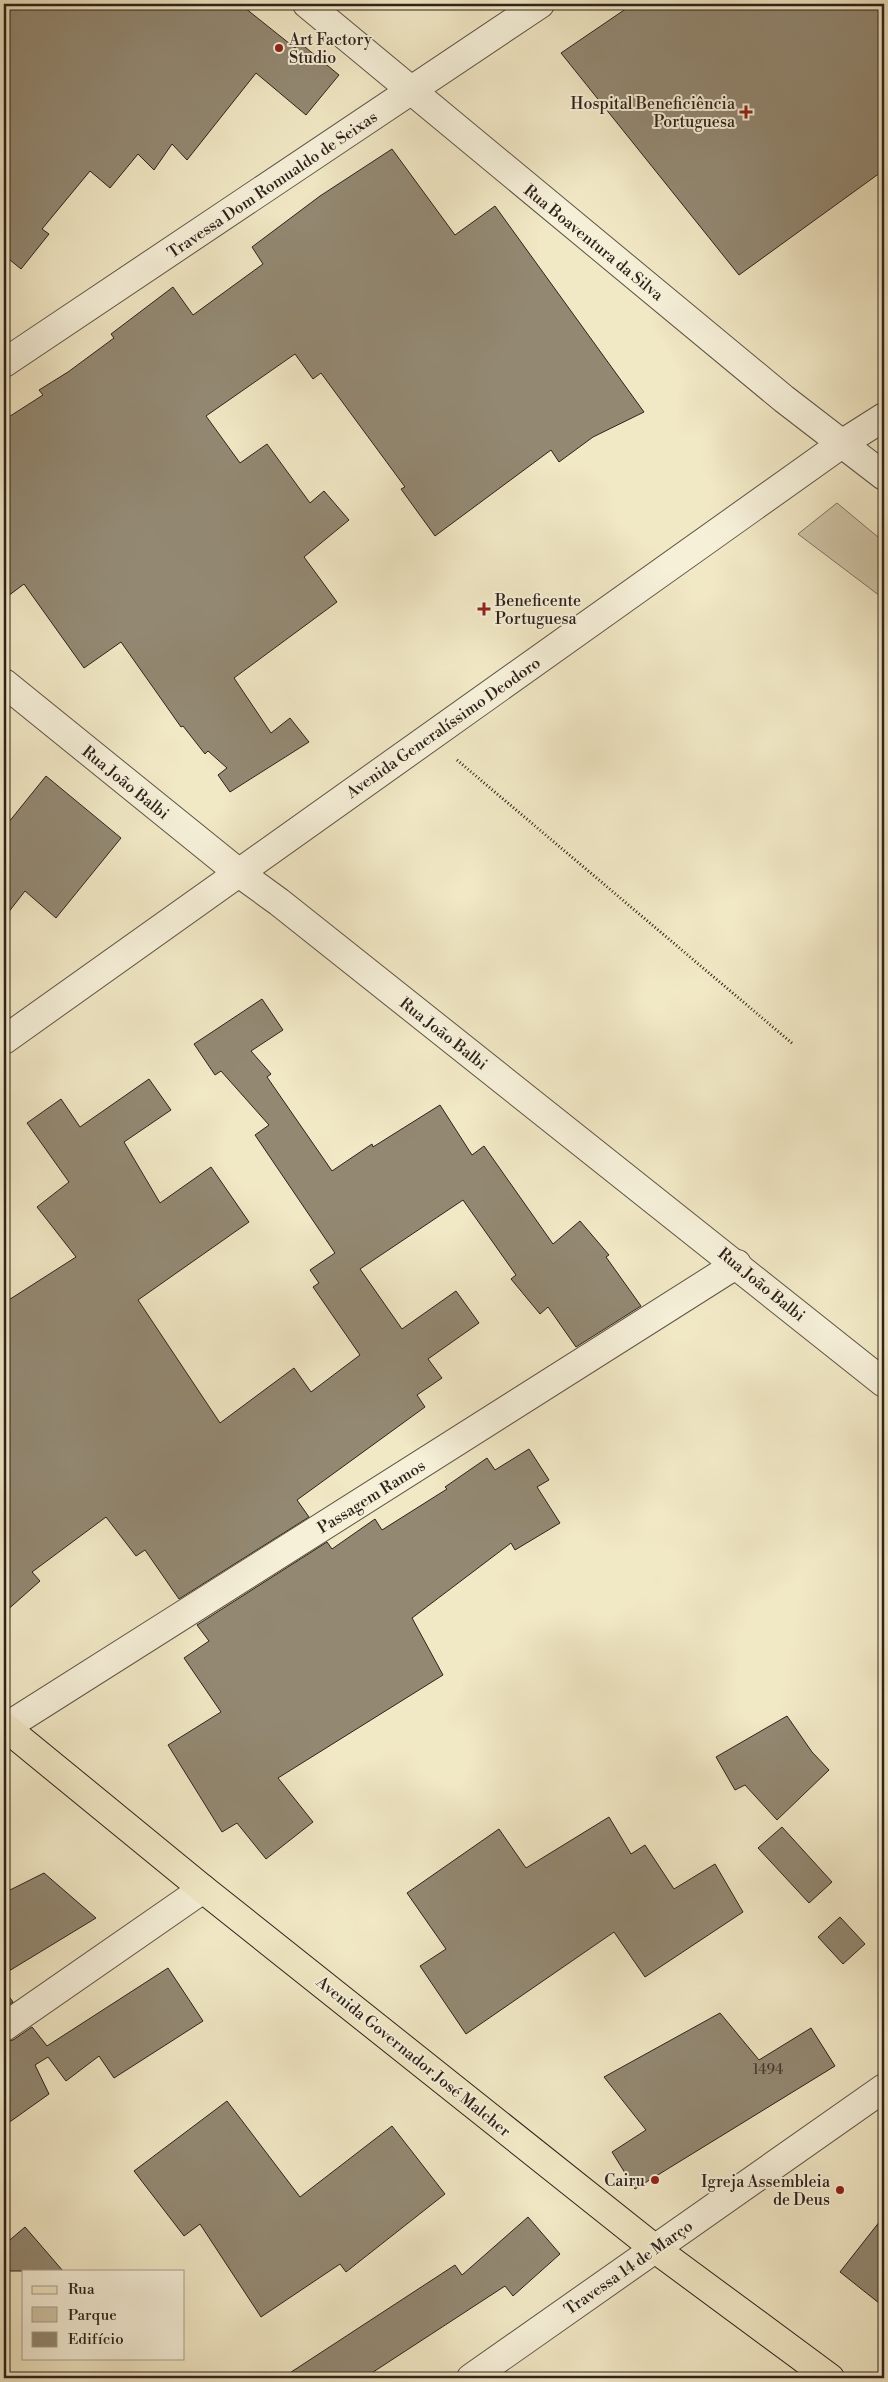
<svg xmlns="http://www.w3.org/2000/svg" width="888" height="2382" font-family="'Libre Bodoni',serif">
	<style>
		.green { fill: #d0c6a8; stroke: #7f7462 }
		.building { fill: #938973; stroke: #2e221b }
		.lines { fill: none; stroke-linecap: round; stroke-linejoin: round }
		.minor-casing { stroke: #5f5446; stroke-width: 30 }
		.tertiary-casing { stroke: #5f5446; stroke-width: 30 }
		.primary-casing { stroke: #2e221b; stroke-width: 30 }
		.path { stroke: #2e221b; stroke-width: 3; stroke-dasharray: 1 2.5; stroke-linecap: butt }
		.minor { stroke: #f6f0d9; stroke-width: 28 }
		.tertiary { stroke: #f6f0d9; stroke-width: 28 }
		.primary { stroke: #f1e8c5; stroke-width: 28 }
		.poi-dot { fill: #8f2418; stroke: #f6f0d9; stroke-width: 2 }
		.labels { text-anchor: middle; stroke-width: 4; stroke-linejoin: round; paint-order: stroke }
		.number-label { font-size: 14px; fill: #473c31 }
		.poi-label { font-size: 16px; fill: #2e221b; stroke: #f6f0d9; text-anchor: end }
		.street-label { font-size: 16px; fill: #2e221b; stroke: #f6f0d9 }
	</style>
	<rect width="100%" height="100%" fill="#f1e8c5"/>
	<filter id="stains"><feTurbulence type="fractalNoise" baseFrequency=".004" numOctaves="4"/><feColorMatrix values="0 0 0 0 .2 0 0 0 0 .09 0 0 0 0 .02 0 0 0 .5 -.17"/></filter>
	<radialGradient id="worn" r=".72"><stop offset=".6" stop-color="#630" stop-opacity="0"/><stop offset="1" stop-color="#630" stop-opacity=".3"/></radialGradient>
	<path class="green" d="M837,503L884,542V599L798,534Z"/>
	<g class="building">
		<path d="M4,4H240L295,48L299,42L339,75L306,115L256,73L187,160L172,144L154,170L138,154L110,188L90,171L42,229L49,234L21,269L4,255Z"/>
		<path d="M633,4H884V170L739,275L561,53Z"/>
		<path d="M392,149L455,235L495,206L644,412L593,437L559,462L551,450L435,536L401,489L405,487L321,373L313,379L295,354L206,416L240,463L267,444L310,503L324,491L349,520L304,557L337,602L234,678L271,733L290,718L309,742L230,792L218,775L227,768L208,751L205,754L183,726L181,727L121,642L84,668L24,584L4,599V420L43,395L39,390L68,372L114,338L111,334L173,287L193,315L263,264L252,247L320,196Z"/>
		<path d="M46,776L121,838L56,918L25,891L4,918V828Z"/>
		<path d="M262,999L283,1030L251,1051L271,1074L267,1077L332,1171L372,1144L373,1147L440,1105L472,1155L484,1146L553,1244L580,1221L609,1255L606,1257L641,1306L576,1347L548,1307L540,1314L511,1279L516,1275L463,1200L360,1269L402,1329L456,1291L479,1323L428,1359L442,1378L417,1395L425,1407L297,1500L309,1517L179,1599L145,1550L136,1556L106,1517L32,1572L40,1581L4,1613V1303L76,1257L37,1207L69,1182L27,1123L61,1099L80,1127L149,1079L171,1110L124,1142L160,1203L211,1167L249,1222L138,1300L220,1423L294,1368L311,1392L360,1355L313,1287L319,1283L310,1270L335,1253L255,1135L269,1125L221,1071L215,1075L194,1044Z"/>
		<path d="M529,1449L549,1480L537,1487L560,1523L515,1550L511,1543L412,1618L443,1675L278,1778L313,1822L266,1859L237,1823L222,1832L168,1745L221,1712L184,1658L209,1641L197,1625L327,1542L332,1549L375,1519L382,1530L447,1489L445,1487L487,1458L495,1470Z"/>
		<path d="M787,1716L812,1752L829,1770L777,1820L745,1785L735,1790L716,1757Z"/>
		<path d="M609,1817L631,1854L645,1845L674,1889L715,1864L743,1912L645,1977L614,1932L466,2034L420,1966L446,1949L407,1893L499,1829L526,1868Z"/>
		<path d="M782,1827L832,1882L809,1903L758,1848Z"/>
		<path d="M44,1873L96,1918L4,1974V1893Z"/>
		<path d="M840,1917L865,1944L843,1964L818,1937Z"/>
		<path d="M168,1968L203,2021L114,2078L99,2056L66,2081L48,2057L35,2065L49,2094L4,2126V2042L13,2040L32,2027L47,2046Z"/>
		<path d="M4,1990L13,2002L4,2008Z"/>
		<path d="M720,2013L759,2060L811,2028L835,2066L635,2189L612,2152L646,2130L604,2077Z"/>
		<path d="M227,2101L300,2197L392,2126L445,2194L346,2272L340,2264L261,2317L200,2224L184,2236L134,2171Z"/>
		<path d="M884,2216V2307L840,2272Z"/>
		<path d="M528,2217L560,2254L513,2296L505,2286L364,2378H282L455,2265L462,2275Z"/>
		<path d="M25,2227L63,2271H4V2245Z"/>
	</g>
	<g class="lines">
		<g class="minor-casing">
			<g id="minor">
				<path d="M4,683L239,873L279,902L884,1383"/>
				<path d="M6,1727L737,1264"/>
				<path d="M4,2027L203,1889"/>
			</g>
		</g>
		<g class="tertiary-casing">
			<g id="tertiary">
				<path d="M307,4L784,399L884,476"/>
				<path d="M4,363L540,4"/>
				<path d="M4,1040L843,443L884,417"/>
				<path d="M471,2378L884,2088"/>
			</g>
		</g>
		<g class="primary-casing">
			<path id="primary" d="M4,1726L203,1889L654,2248L830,2378"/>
		</g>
		<path class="path" d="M457,760L793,1044"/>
		<use href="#minor" class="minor"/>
		<use href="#tertiary" class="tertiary"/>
		<use href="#primary" class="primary"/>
	</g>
	<g class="poi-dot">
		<circle cx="279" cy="48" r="5"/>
		<path d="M743.5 104.5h5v5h5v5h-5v5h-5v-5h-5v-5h5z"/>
		<path d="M481.5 601.5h5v5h5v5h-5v5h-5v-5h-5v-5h5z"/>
		<circle cx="655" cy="2180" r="5"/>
		<circle cx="840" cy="2190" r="5"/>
	</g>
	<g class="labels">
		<g class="number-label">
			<text x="768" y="2074">1494</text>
		</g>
		<g class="poi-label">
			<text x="289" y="45" text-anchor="start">Art Factory<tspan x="289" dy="18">Studio</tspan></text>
			<text x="735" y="109">Hospital Beneficiência<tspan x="735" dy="18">Portuguesa</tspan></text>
			<text x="495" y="606" text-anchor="start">Beneficente<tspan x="495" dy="18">Portuguesa</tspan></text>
			<text x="645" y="2186">Cairu</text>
			<text x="830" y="2187">Igreja Assembleia<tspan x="830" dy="18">de Deus</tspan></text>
		</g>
		<g class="street-label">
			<text transform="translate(272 184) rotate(-34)" y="6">Travessa Dom Romualdo de Seixas</text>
			<text transform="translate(594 242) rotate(39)" y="6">Rua Boaventura da Silva</text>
			<text transform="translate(443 727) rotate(-35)" y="6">Avenida Generalíssimo Deodoro</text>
			<text transform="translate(126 782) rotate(39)" y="6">Rua João Balbi</text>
			<text transform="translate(444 1033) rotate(38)" y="6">Rua João Balbi</text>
			<text transform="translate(762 1284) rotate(39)" y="6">Rua João Balbi</text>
			<text transform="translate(371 1496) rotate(-32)" y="6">Passagem Ramos</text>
			<text transform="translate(414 2056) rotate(39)" y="6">Avenida Governador José Malcher</text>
			<text transform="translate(628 2267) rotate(-35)" y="6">Travessa 14 de Março</text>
		</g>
	</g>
	<rect width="888" height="2382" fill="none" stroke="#f1e8c5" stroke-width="20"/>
	<rect x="5" y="5" width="878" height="2372" fill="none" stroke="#2e221b" stroke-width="2.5"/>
	<rect x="10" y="10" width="868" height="2362" fill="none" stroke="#2e221b"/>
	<rect x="22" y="2270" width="162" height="90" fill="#f6f0d9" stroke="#a69e8d"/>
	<rect x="32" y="2286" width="25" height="8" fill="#f1e8c5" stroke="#a69e8d"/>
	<text x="68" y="2294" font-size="15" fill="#2e221b">Rua</text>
	<rect x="32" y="2307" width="25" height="15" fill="#d0c6a8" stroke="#a69e8d"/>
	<text x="68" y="2320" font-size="15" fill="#2e221b">Parque</text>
	<rect x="32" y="2332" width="25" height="15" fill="#938973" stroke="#a69e8d"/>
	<text x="68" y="2344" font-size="15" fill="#2e221b">Edifício</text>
	<rect width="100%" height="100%" filter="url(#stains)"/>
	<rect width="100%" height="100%" fill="url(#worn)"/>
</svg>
